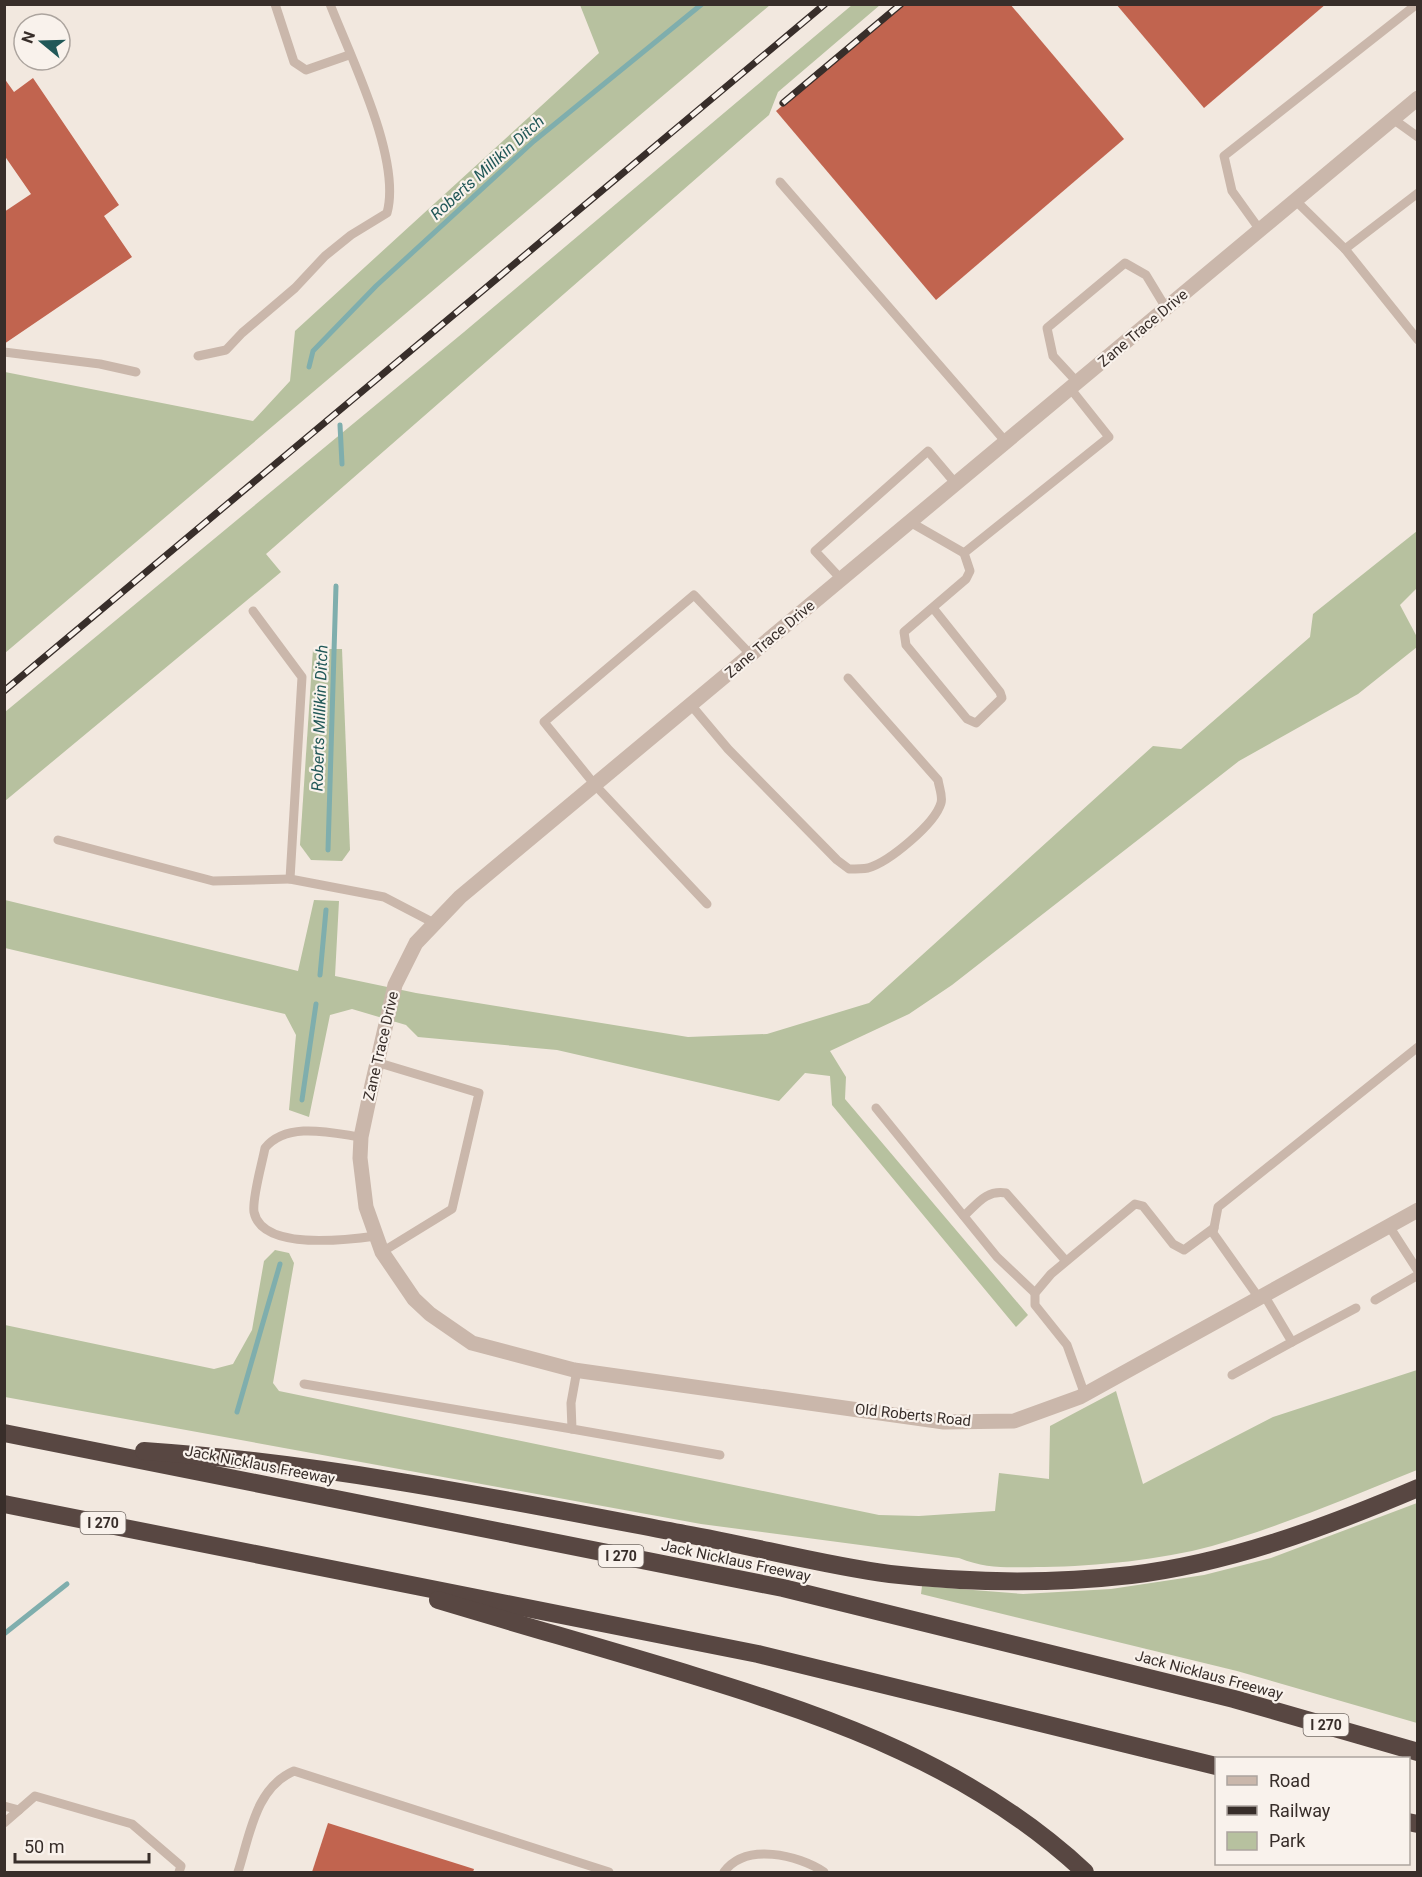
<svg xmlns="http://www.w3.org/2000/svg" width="1422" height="1877" font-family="Roboto,sans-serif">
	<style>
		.green { fill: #b7c19f }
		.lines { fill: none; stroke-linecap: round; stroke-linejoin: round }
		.stream { stroke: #7faead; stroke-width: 5 }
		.building { fill: #c1644f }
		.service { stroke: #cab7ab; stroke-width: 9 }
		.minor { stroke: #cab7ab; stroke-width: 15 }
		.motorway { stroke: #584742; stroke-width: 18 }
		.rail-casing { stroke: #382e2a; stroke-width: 7 }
		.rail { stroke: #f9f2ec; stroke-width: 4.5; stroke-dasharray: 14; stroke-linecap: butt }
		.labels { text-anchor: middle; stroke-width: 4.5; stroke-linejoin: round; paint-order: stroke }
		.shield { fill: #f9f2ec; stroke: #726964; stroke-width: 1.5 }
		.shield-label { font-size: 14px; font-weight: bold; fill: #382e2a }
		.street-label { font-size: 15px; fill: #382e2a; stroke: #f9f2ec }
		.water-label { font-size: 16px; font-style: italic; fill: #215858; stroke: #f9f2ec }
	</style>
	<rect width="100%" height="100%" fill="#f2e8df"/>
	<g class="green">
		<path d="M580,5H770L5,653V372L253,421L290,381L295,331L599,53Z"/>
		<path d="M852,5H880L778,92L769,115L266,554L281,572L5,801V712L464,332Z"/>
		<path d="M1417,531V588L1400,605L1417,637V647L1358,694L1239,761L952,985L909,1014L830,1051L846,1077L845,1099L1028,1315L1016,1327L832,1105L830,1076L805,1073L779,1101L557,1050L418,1037L406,1025L352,1009L330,1015L309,1117L289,1110L296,1035L285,1014L5,948V900L298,971L314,900L339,901L335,976L416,993L688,1037L767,1034L869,1003L1153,746L1181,749L1310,637L1313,614Z"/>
		<path d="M313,649H342L350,850L342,861L311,860L300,845Z"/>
		<path d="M275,1250L289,1253L294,1263L273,1383L279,1391L879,1515L919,1516L995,1511L999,1473L1049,1479L1050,1426L1116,1391L1143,1484L1273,1417L1417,1370V1470C1350,1497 1282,1526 1212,1546C1160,1560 1097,1566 1044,1567C1011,1567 989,1570 959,1558L701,1524L5,1397V1325L214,1369L233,1364L252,1330L264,1261Z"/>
		<path d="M1417,1503V1723L1237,1671L921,1594L922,1586L1023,1594L1111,1589L1204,1575L1271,1558Z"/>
	</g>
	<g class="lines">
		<g class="stream">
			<path d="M309,367L313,351L376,286L534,141L702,4"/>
			<path d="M340,425L342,464"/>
			<path d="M328,850L336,586"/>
			<path d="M320,975L326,910"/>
			<path d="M302,1100L316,1004"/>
			<path d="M237,1412L280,1264"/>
			<path d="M4,1634L67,1584"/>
		</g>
	</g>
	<g class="building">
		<path d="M901,4H1010L1124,139L936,300L776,111Z"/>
		<path d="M1116,4H1326L1204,108Z"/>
		<path d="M4,78L14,92L33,78L119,205L104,216L132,257L4,344V212L31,194L4,155Z"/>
		<path d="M328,1823L474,1869L473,1872H312Z"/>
	</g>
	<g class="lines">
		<g class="service">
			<path d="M275,4L294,62L306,70L349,55"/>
			<path d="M1393,119L1418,137"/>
			<path d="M780,182L1006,442"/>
			<path d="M1295,200L1345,249L1418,193"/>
			<path d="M1260,230L1232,191L1224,156L1417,4"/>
			<path d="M1345,249L1418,340"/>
			<path d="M4,352L100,364L136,372"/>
			<path d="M198,356L226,350L242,333L295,288L325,256L351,235L387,213C402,159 350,56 330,4"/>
			<path d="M1077,382L1053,356L1047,328L1125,263L1146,275L1166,308"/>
			<path d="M910,522L964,553L1109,437L1070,388"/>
			<path d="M841,579L815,551L928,451L956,484"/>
			<path d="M933,608L1000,692L1002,698L976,723L967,719L906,645L904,632L966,579L970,571L964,553"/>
			<path d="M253,611L302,677L290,879L384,897L434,923"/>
			<path d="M691,705L728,749L837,860L849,869C855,869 862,869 868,868C889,862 935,824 941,803C943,796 939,787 938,780L848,678"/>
			<path d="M58,840L213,881L290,879"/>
			<path d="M707,904L595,785L544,722L694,595L751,655"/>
			<path d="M376,1062L479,1093L452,1209L382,1252"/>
			<path d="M876,1108L997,1257L1035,1293"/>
			<path d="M361,1137C332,1133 287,1121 265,1148C262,1164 252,1198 254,1212C262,1251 347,1240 376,1236"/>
			<path d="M964,1216C978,1203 986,1190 1006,1193L1066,1261"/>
			<path d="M1389,1226L1418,1271"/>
			<path d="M1259,1298L1213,1233L1218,1207L1418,1047"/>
			<path d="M1375,1300L1418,1275"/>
			<path d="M1292,1342L1356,1308"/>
			<path d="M577,1370L571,1403L572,1429L720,1455"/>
			<path d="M1232,1375L1292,1342L1264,1295"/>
			<path d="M304,1384L572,1429"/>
			<path d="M1085,1395L1067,1345L1035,1305V1293L1051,1274L1135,1204L1143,1206L1173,1244L1184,1250L1214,1228"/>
			<path d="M4,1806L19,1810"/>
			<path d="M4,1823L35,1796L132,1824L181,1866L179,1872"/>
			<path d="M238,1872C250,1835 255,1788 294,1771L609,1872"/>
			<path d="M724,1872C746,1842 798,1855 824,1872"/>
		</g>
		<path class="minor" d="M1418,98L460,897L416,943L395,985L372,1085L361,1137L360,1158L366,1207L382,1252L414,1299L430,1314L472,1343L574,1370L944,1422L1014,1421L1080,1397L1418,1210"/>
		<g class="motorway">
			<path d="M4,1433L783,1588L1234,1699L1418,1752"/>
			<path d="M144,1451C325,1463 506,1500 685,1534C753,1546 822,1565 890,1574C969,1583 1052,1584 1131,1575C1230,1563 1326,1527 1418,1488"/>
			<path d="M4,1504L758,1654L1216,1766"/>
			<path d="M438,1600C524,1626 610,1650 695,1676C839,1720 973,1768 1085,1872"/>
			<path d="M1408,1822L1418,1824"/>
		</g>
		<g class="rail-casing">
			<g id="rail">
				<path d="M783,103L901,4"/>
				<path d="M4,691L825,4"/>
			</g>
		</g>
		<use href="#rail" class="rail"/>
	</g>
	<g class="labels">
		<g class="shield">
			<rect x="80.5" y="1512" width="45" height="22" rx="4.5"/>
			<rect x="598.5" y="1545" width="45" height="22" rx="4.5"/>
			<rect x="1303.5" y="1714" width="45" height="22" rx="4.5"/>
		</g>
		<g class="shield-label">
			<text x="103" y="1528">I 270</text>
			<text x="621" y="1561">I 270</text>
			<text x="1326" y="1730">I 270</text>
		</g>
		<g class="street-label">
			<text transform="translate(1143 328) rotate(-40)" y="5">Zane Trace Drive</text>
			<text transform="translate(770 639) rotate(-40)" y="5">Zane Trace Drive</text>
			<text transform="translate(381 1046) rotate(-77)" y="5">Zane Trace Drive</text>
			<text transform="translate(913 1415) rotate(6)" y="5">Old Roberts Road</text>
			<text transform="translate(260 1465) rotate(11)" y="5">Jack Nicklaus Freeway</text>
			<text transform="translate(736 1561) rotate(12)" y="5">Jack Nicklaus Freeway</text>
			<text transform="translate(1209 1675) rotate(15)" y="5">Jack Nicklaus Freeway</text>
		</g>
		<g class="water-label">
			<text transform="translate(487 167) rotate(-42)" y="6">Roberts Millikin Ditch</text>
			<text transform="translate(319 718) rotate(-88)" y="6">Roberts Millikin Ditch</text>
		</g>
	</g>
	<rect width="1422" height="1877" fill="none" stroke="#382e2a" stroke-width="12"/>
	<rect x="1215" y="1757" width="195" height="108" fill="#f9f2ec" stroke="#aca49e" stroke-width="1.5"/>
	<rect x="1227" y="1776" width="30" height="9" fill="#cab7ab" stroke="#aca49e" stroke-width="1.5"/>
	<text x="1269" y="1787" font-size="18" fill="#382e2a">Road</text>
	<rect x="1227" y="1806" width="30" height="9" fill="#382e2a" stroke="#aca49e" stroke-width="1.5"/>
	<text x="1269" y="1817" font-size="18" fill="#382e2a">Railway</text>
	<rect x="1227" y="1832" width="30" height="18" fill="#b7c19f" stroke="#aca49e" stroke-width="1.5"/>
	<text x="1269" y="1847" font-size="18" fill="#382e2a">Park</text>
	<g transform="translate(42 42) rotate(289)"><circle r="28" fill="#f9f2ec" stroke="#aca49e" stroke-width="1.5"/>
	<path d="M0-4.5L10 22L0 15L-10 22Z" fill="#215858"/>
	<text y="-9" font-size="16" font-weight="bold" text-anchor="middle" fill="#382e2a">N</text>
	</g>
	<path d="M15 1853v9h134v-9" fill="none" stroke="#382e2a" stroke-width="3"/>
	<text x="24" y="1853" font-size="18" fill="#382e2a" stroke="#f9f2ec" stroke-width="4.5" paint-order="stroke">50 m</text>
</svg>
